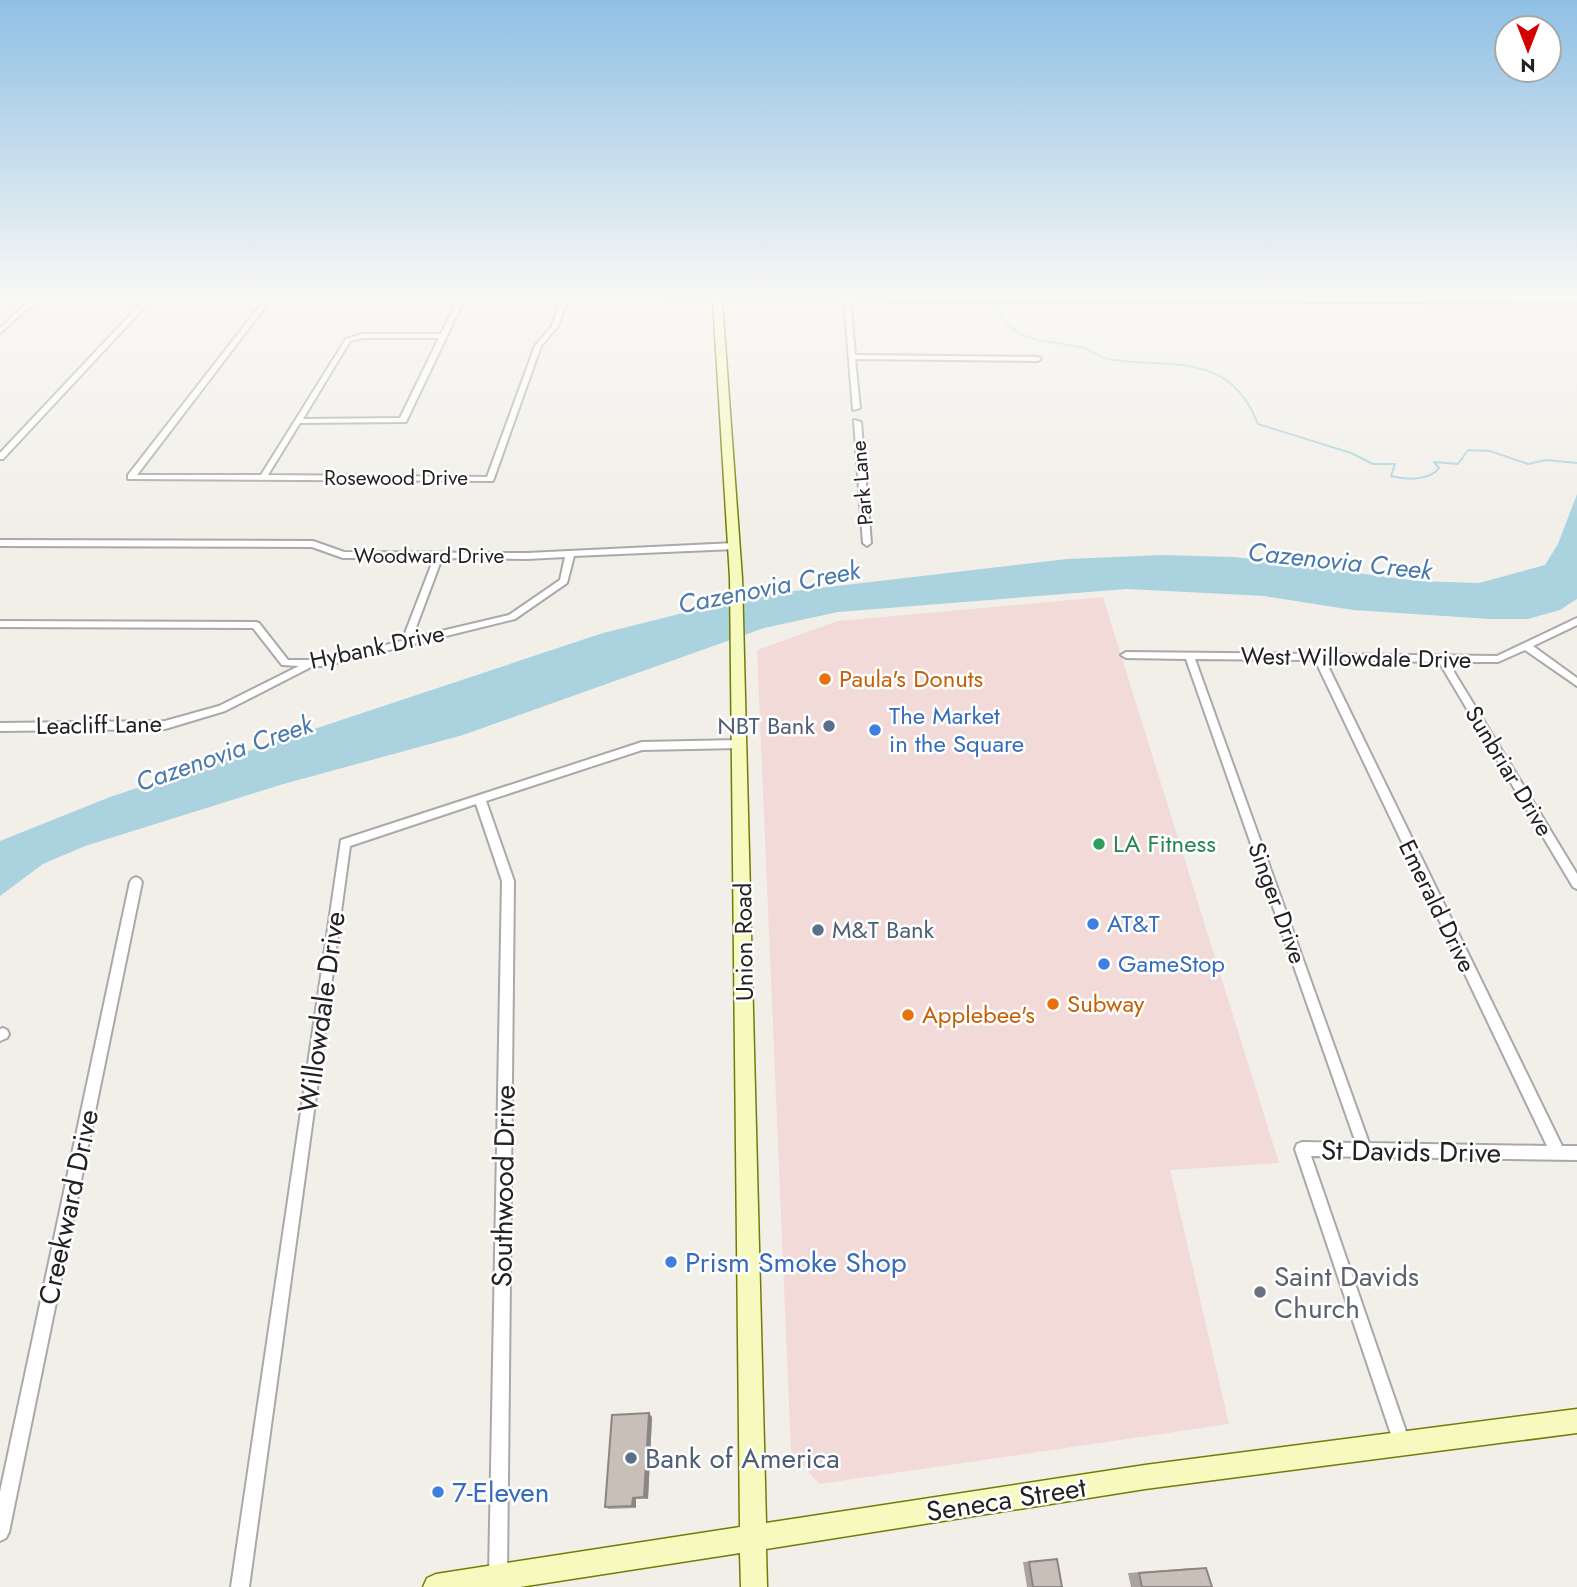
<svg xmlns="http://www.w3.org/2000/svg" width="1577" height="1587" font-family="Jost,sans-serif">
	<style>
		.commercial { fill: #f2dad9 }
		.water { fill: #aad3df }
		.lines { fill: none; stroke-linecap: round; stroke-linejoin: round }
		.stream { stroke: #aad3df; stroke-width: 2 }
		.street-casing { stroke: #a9a9a9; stroke-width: 4 }
		.secondary-casing { stroke: #707d05; stroke-width: 3 }
		.street { fill: #fff; fill-rule: evenodd }
		.secondary { fill: #f7fabf; fill-rule: evenodd }
		.wall { fill: #aba49e }
		.shaded-wall { fill: #8b8681 }
		.building { fill: #c7bfb8; stroke: #8b8681; stroke-width: 2 }
		.food-dot { fill: #e8710a; stroke: #fff; stroke-width: 2.5 }
		.service-dot { fill: #5c6f8a; stroke: #fff; stroke-width: 2.5 }
		.shop-dot { fill: #3f7fe0; stroke: #fff; stroke-width: 2.5 }
		.leisure-dot { fill: #2e9e5b; stroke: #fff; stroke-width: 2.5 }
		.worship-dot { fill: #6b7280; stroke: #fff; stroke-width: 2.5 }
		.labels { text-anchor: middle; stroke-width: 5; stroke-linejoin: round; paint-order: stroke }
		.far-street-label { font-size: 21px; fill: #222; stroke: #fff }
		.street-label { font-size: 24px; fill: #222; stroke: #fff }
		.food-label { font-size: 24px; fill: #c56008; stroke: #fff; text-anchor: start }
		.shop-label { font-size: 24px; fill: #366cbe; stroke: #fff; text-anchor: start }
		.service-label { font-size: 24px; fill: #4e5e75; stroke: #fff; text-anchor: end }
		.leisure-label { font-size: 24px; fill: #27864d; stroke: #fff; text-anchor: start }
		.water-label { font-size: 26px; font-style: italic; fill: #4a7aab; stroke: #fff }
		.near-street-label { font-size: 28px; fill: #222; stroke: #fff }
		.near-shop-label { font-size: 28px; fill: #366cbe; stroke: #fff; text-anchor: start }
		.near-worship-label { font-size: 28px; fill: #5b616d; stroke: #fff; text-anchor: start }
		.near-service-label { font-size: 28px; fill: #4e5e75; stroke: #fff; text-anchor: start }
	</style>
	<rect width="100%" height="100%" fill="#f2efe9"/>
	<path class="commercial" d="M1103,597L1279,1163L1170,1170L1229,1424L819,1484L791,1451L757,650L838,621Z"/>
	<path class="water" d="M1577,494V599L1560,610L1528,619H1489L1353,610L1264,596L1127,589L838,612L764,628L463,735L280,785L85,846L43,864L0,896V841L110,797L603,633L707,607L785,592L1067,559L1162,555L1235,557L1418,581L1479,583L1545,565L1558,544Z"/>
	<g class="lines">
		<path class="stream" d="M989,301C1018,347 1037,337 1084,348C1092,351 1100,358 1108,359C1169,370 1228,348 1258,424L1351,453L1373,464H1395L1391,476C1405,480 1430,481 1439,468L1434,462L1458,464L1468,450L1490,451L1528,464L1546,460L1577,463"/>
		<g class="street-casing">
			<g id="street">
				<path d="M32,298H39L0,333V328Z"/>
				<path d="M146,298H153L3,459H0V453Z"/>
				<path d="M266,298H272L137,475H261L346,339L362,334H441L459,298H465L406,422L300,423L268,475L487,477L535,346L552,326L562,298H568L558,326L541,346L493,481L128,479V475ZM362,338H439L400,418L303,419L350,341Z"/>
				<path d="M844,298L850,299L855,355L1038,357L1041,359L1038,361L855,359L860,408L853,410Z"/>
				<path d="M854,420L861,422L871,543L867,546L863,543Z"/>
				<path d="M0,540L313,541L344,552L527,553L735,543L739,546L735,549L574,556L567,583L515,619L324,666H313L225,711L165,729L0,731V723L165,721L219,706L299,666L282,665L253,628L0,627V621L256,622L259,623L288,660H324L402,641L434,558H343L312,547L0,546ZM565,557L560,580L509,615L412,638L442,558L527,559Z"/>
				<path d="M1577,618V625L1533,646L1577,678V686L1525,650L1498,662H1448L1577,874V889L1573,887L1439,662L1325,660L1562,1146H1577V1160L1311,1156L1410,1443L1408,1449L1402,1451L1396,1449L1394,1443L1295,1149L1297,1144L1302,1142L1356,1143L1186,659L1126,658L1121,655L1126,652L1497,656ZM1195,659L1315,660L1547,1146L1369,1143Z"/>
				<path d="M740,740L745,744L740,748L642,750L486,801L514,881L507,1576L504,1582L498,1585L492,1582L489,1576L502,881L476,804L350,846L249,1587H231L341,840L642,742Z"/>
				<path d="M136,877L140,879L142,882L9,1532L6,1538L0,1541V1492L130,882L132,879Z"/>
				<path d="M3,1028L7,1030L9,1034L7,1038L0,1041V1029Z"/>
			</g>
		</g>
		<g class="secondary-casing">
			<path id="secondary" d="M658,298H1577V303L722,301L742,578L766,1523L1145,1465L1577,1409V1433L1145,1489L766,1549L767,1587H741L740,1553L520,1587H423L427,1578L436,1574L740,1527L730,578L713,301H662Z"/>
		</g>
		<use href="#street" class="street"/>
		<use href="#secondary" class="secondary"/>
	</g>
	<g class="wall">
		<path d="M652,1417L648,1499H636V1508L609,1509L605,1507Z"/>
		<path d="M1057,1559L1062,1587H1027L1023,1562Z"/>
		<path d="M1193,1568H1206L1212,1587H1131L1128,1573Z"/>
	</g>
	<g class="shaded-wall">
		<path d="M649,1413L652,1417L648,1499L644,1497Z"/>
		<path d="M633,1498L636,1499V1508L632,1506Z"/>
	</g>
	<g class="building">
		<path d="M649,1413L644,1497L633,1498L632,1506L605,1507L612,1415Z"/>
		<path d="M1057,1559L1062,1587H1033L1029,1562Z"/>
		<path d="M1206,1568L1212,1587H1142L1139,1573Z"/>
	</g>
	<linearGradient id="sky" x2="0" y2="1"><stop stop-color="#8fc0e4"/><stop offset="0.57" stop-color="#f9f8f5"/><stop offset="1" stop-color="#f9f8f5" stop-opacity="0"/></linearGradient>
	<rect width="1577" height="521" fill="url(#sky)"/>
	<g class="food-dot">
		<circle cx="825" cy="679" r="7"/>
		<circle cx="1053" cy="1004" r="7"/>
		<circle cx="908" cy="1015" r="7"/>
	</g>
	<g class="service-dot">
		<circle cx="829" cy="726" r="7"/>
		<circle cx="818" cy="930" r="7"/>
		<circle cx="631" cy="1458" r="7"/>
	</g>
	<g class="shop-dot">
		<circle cx="875" cy="730" r="7"/>
		<circle cx="1093" cy="924" r="7"/>
		<circle cx="1104" cy="964" r="7"/>
		<circle cx="671" cy="1262" r="7"/>
		<circle cx="438" cy="1492" r="7"/>
	</g>
	<circle class="leisure-dot" cx="1099" cy="844" r="7"/>
	<circle class="worship-dot" cx="1260" cy="1292" r="7"/>
	<g class="labels">
		<g class="far-street-label">
			<text x="396" y="485">Rosewood Drive</text>
			<text transform="translate(862 483) rotate(-95)" y="7">Park Lane</text>
			<text x="429" y="563">Woodward Drive</text>
		</g>
		<g class="street-label">
			<text transform="translate(377 647) rotate(-12)" y="8">Hybank Drive</text>
			<text transform="translate(1356 658) rotate(1)" y="8">West Willowdale Drive</text>
			<text transform="translate(99 725) rotate(-1)" y="8">Leacliff Lane</text>
			<text transform="translate(1509 771) rotate(59)" y="8">Sunbriar Drive</text>
			<text transform="translate(1277 903) rotate(70)" y="8">Singer Drive</text>
			<text transform="translate(1437 906) rotate(64)" y="8">Emerald Drive</text>
			<text transform="translate(744 942) rotate(-91)" y="8">Union Road</text>
		</g>
		<g class="food-label">
			<text x="839" y="687">Paula's Donuts</text>
			<text x="1067" y="1012">Subway</text>
			<text x="922" y="1023">Applebee's</text>
		</g>
		<g class="shop-label">
			<text x="889" y="724">The Market<tspan x="889" dy="28">in the Square</tspan></text>
			<text x="1107" y="932">AT&amp;T</text>
			<text x="1118" y="972">GameStop</text>
		</g>
		<g class="service-label">
			<text x="815" y="734">NBT Bank</text>
			<text x="832" y="938" text-anchor="start">M&amp;T Bank</text>
		</g>
		<g class="leisure-label">
			<text x="1113" y="852">LA Fitness</text>
		</g>
		<g class="water-label">
			<text transform="translate(1340 561) rotate(6)" y="9">Cazenovia Creek</text>
			<text transform="translate(769 587) rotate(-11)" y="9">Cazenovia Creek</text>
			<text transform="translate(224 753) rotate(-19)" y="9">Cazenovia Creek</text>
		</g>
		<g class="near-street-label">
			<text transform="translate(321 1012) rotate(-82)" y="10">Willowdale Drive</text>
			<text transform="translate(1411 1151) rotate(1)" y="10">St Davids Drive</text>
			<text transform="translate(503 1186) rotate(-89)" y="10">Southwood Drive</text>
			<text transform="translate(68 1207) rotate(-78)" y="10">Creekward Drive</text>
			<text transform="translate(1006 1499) rotate(-9)" y="10">Seneca Street</text>
		</g>
		<g class="near-shop-label">
			<text x="685" y="1272">Prism Smoke Shop</text>
			<text x="452" y="1502">7-Eleven</text>
		</g>
		<g class="near-worship-label">
			<text x="1274" y="1286">Saint Davids<tspan x="1274" dy="32">Church</tspan></text>
		</g>
		<g class="near-service-label">
			<text x="645" y="1468">Bank of America</text>
		</g>
	</g>
	<g transform="translate(1528 49) rotate(180)"><circle r="33" fill="#ffffff" stroke="#a7a7a7" stroke-width="2"/>
	<path d="M0-5L12 26L0 18L-12 26Z" fill="#d40000"/>
	<text y="-10" font-size="19" font-weight="bold" text-anchor="middle" fill="#222222">N</text>
	</g>
</svg>
